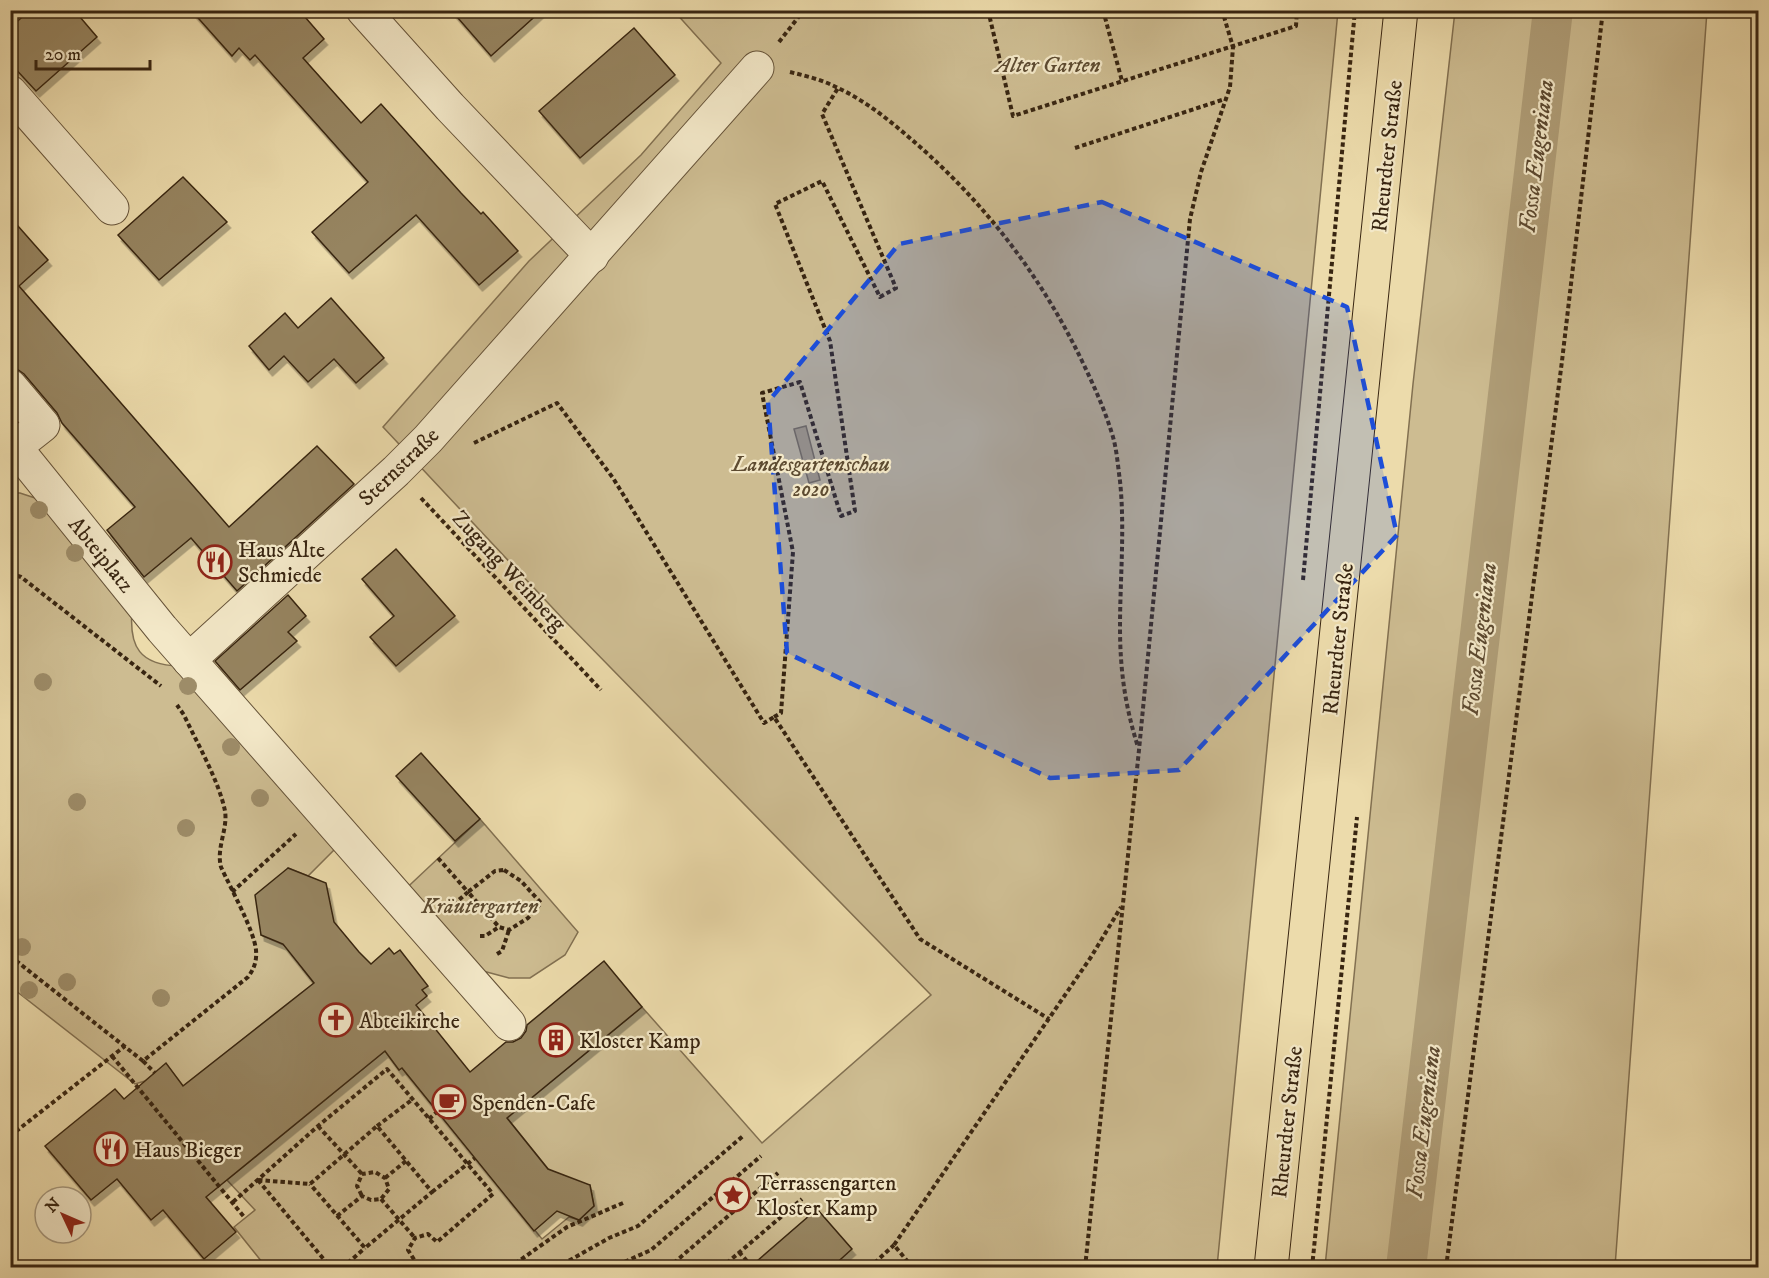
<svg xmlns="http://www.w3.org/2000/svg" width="1769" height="1278" font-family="'IM FELL DW Pica',serif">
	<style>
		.green { fill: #cdbc91; stroke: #827051; stroke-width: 1.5 }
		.water { fill: #af9d77; stroke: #7f6d4e; stroke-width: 1.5 }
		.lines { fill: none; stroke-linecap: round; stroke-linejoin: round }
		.canal { stroke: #af9d77; stroke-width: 40 }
		.building { fill: #968461; stroke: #382511; stroke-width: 1.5; filter: url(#shadow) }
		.minor-casing { stroke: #655238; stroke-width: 35 }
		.major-casing { stroke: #382511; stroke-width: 35 }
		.path { stroke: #382511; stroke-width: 4; stroke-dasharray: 4.5 3; stroke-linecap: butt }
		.minor { stroke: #f3e8c8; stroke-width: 33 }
		.major { stroke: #ecdbab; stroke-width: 33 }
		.tree { fill: #9d8c68 }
		.marked { fill: #1d4ed8; fill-opacity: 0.2; stroke: #1d4ed8; stroke-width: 4.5; stroke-dasharray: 12 8; stroke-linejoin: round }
		.labels { text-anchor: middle; stroke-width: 4.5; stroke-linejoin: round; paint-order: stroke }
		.park-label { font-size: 22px; font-style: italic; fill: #5d4b31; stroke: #f3e8c8 }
		.street-label { font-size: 22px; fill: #382511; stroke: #f3e8c8 }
		.poi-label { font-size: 22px; fill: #382511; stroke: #f3e8c8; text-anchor: start }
		.water-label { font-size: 24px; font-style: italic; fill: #5c4930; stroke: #f3e8c8 }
	</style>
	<defs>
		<filter id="shadow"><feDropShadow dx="3.5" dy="6" stdDeviation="0" flood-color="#0004"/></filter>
	</defs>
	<rect width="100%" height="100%" fill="#ecdbab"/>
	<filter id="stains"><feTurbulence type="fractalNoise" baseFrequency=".00333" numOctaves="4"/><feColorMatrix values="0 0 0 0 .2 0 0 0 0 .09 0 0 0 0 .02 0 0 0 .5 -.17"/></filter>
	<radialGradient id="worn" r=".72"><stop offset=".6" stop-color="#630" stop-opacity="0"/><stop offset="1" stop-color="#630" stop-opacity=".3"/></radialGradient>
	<g class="green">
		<path d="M674,11H1338L1217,1267H266L234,1227L255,1210L227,1180L385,1051L399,1070L402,1068L542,1239L569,1217L579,1220L594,1206L590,1185H561L507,1118L642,1007L762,1143L931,995L564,620L383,427L529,261L641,155L721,63Z"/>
		<path d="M1455,11H1707L1615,1267H1325L1413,384Z"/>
		<path d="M10,493H20L38,499L132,611C129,647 140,665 179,666L338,846L308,876L288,868L261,935L300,952L313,962L303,969L314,983L183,1086L166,1064L145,1081L135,1084L11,987Z"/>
		<path d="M480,819L578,932L565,955L530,978H509L457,964L397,897Z"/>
	</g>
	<path class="water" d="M806,426L820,480L809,483L794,429Z"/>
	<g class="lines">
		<path class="canal" d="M1406,1268L1553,10"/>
	</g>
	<g class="building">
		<path d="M30,10H74L97,37L36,91L10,63V28Z"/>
		<path d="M191,10H299L324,39L303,58L361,123L381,104L461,193L481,214L483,212L518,251L479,285L416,215L349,273L312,232L368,182L255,55L250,60L239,48L232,56Z"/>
		<path d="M451,10H542L491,56Z"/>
		<path d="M634,28L675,75L580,158L539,111Z"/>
		<path d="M183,177L227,222L159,280L118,235Z"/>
		<path d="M10,217L48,260L19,286L229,527L317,446L354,484L237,591L191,538L144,577L107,530L135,507L62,423L57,413L24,374L10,364Z"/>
		<path d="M331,298L384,358L356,383L334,359L308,382L284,356L269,370L249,346L285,313L298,328Z"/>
		<path d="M396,549L455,616L396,666L370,637L394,616L362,579Z"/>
		<path d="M288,595L306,616L288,632L297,641L240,690L215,661Z"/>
		<path d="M421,753L480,819L455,841L396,776Z"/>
		<path d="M288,868L326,883L334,922L359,952L371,964L389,948L394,954L400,950L428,986L422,990L427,996L416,1005L470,1072L506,1042H513L521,1038L526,1031L527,1025L604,961L642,1007L507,1118L548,1169L590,1185L594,1206L579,1220L557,1211L534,1231L402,1068L399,1070L385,1051L206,1197L236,1232L204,1259L163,1210L151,1220L117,1179L91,1200L45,1146L115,1089L124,1099L166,1063L183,1086L314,983L283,944L261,935L255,895Z"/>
		<path d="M817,1209L852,1249L831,1268H749Z"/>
	</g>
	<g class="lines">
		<g class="minor-casing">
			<g id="minor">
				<path d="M363,10L450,107L592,256"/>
				<path d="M10,92L112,208"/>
				<path d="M10,386L43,425L10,451"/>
				<path d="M15,447L162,629L509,1024"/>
				<path d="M189,660L396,471L428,439L757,68"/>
			</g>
		</g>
		<g class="major-casing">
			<path id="major" d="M1271,1268L1401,10"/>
		</g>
		<g class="path">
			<path d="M988,10L1013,116L1296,26L1297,10"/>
			<path d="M1103,10L1122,81"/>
			<path d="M779,42L804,10"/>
			<path d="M790,72C806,76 823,80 838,88C868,102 894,124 919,146C988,207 1042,278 1082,361C1094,386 1105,410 1113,437C1117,451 1118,467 1120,481C1125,529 1120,579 1120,627C1120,670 1125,706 1138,747"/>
			<path d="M1075,148L1225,99"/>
			<path d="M474,443L557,403L613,478L764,723L774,717L920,939L1049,1019"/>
			<path d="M421,498L601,690"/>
			<path d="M10,573L21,577L161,686"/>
			<path d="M1303,580L1355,10"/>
			<path d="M774,717L781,713L793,552L762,393L800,382L841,516L855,511L830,341L775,204L822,181L880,297L896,288L822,114L838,88"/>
			<path d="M438,858L468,892L453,905"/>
			<path d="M504,870L521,881L541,903L528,918L509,930L499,927L468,892L495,871Z"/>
			<path d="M232,892L296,834"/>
			<path d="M480,936H485L499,927"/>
			<path d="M497,954L502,951L509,930"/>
			<path d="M10,956L143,1061L248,977C254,969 257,961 256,950C254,930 230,887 221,867C216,848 228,829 225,811C219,781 197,743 184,715L177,705"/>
			<path d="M112,1056L245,1218"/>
			<path d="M143,1061L155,1073"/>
			<path d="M429,1119L438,1111"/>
			<path d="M318,1126L362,1174"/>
			<path d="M377,1126L413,1099"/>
			<path d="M10,1136L125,1046"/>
			<path d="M385,1178L406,1161"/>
			<path d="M258,1180L310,1184L377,1126L432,1192L365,1248L310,1184"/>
			<path d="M258,1180L331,1268"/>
			<path d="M432,1192L475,1158"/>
			<path d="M381,1199L415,1238"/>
			<path d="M233,1202L318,1126L387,1069L493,1194L437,1242L428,1234L415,1238L408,1250L415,1261L407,1268"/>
			<path d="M337,1216L362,1196L371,1200L381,1199L389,1189L385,1178L375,1172L362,1174L357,1186L362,1196"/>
			<path d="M739,1252L753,1268"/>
			<path d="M342,1268L365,1248"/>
			<path d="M509,1268L567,1227L623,1203"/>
			<path d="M522,1268L529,1265L539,1268"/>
			<path d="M556,1268L609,1238L638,1226L743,1136"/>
			<path d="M611,1268L651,1250L761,1156"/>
			<path d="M668,1268L778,1173"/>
			<path d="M721,1268L802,1199"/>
			<path d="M869,1268L894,1245"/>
			<path d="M913,1268L894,1245L1091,957L1121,907"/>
			<path d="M1085,1268L1139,750L1190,219L1201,172L1230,87L1233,47L1222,10"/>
			<path d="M1312,1268L1357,817"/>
			<path d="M1446,1268L1562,361L1603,10"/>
		</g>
		<use href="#minor" class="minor"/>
		<use href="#major" class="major"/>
	</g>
	<g class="tree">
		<circle cx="39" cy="510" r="9"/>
		<circle cx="75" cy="553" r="9"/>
		<circle cx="43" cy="682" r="9"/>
		<circle cx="188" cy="686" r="9"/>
		<circle cx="231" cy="747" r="9"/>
		<circle cx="260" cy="798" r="9"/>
		<circle cx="77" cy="802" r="9"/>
		<circle cx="186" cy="828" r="9"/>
		<circle cx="22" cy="947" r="9"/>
		<circle cx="67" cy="982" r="9"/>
		<circle cx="29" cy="990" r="9"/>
		<circle cx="161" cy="998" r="9"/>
	</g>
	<path class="marked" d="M1102,202L1347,307L1397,535L1179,770L1050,778L787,653L768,402L899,244Z"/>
	<defs>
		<g id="restaurant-ring" transform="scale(1.725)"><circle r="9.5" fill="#f3e8c8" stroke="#8f2418" stroke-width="1.5"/><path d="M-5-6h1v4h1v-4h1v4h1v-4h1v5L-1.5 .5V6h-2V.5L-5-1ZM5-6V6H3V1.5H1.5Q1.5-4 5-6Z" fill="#8f2418"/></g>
		<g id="church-ring" transform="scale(1.725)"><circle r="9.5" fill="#f3e8c8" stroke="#8f2418" stroke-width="1.5"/><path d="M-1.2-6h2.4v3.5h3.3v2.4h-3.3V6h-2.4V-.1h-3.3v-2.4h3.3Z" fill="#8f2418"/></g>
		<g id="building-ring" transform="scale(1.725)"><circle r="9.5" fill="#f3e8c8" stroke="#8f2418" stroke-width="1.5"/><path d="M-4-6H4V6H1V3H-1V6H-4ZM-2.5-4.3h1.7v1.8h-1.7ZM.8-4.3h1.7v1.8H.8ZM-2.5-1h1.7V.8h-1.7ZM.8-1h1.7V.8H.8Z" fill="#8f2418"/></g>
		<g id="cafe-ring" transform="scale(1.725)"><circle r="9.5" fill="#f3e8c8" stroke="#8f2418" stroke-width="1.5"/><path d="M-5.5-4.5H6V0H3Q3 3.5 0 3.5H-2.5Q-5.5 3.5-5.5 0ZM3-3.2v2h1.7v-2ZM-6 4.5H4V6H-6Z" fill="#8f2418"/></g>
		<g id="sight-ring" transform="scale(1.725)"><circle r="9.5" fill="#f3e8c8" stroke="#8f2418" stroke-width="1.5"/><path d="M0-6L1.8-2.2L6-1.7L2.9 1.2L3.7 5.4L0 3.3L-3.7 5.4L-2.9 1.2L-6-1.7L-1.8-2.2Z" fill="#8f2418"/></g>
	</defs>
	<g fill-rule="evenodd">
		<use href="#restaurant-ring" x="215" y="562"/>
		<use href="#church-ring" x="336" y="1020"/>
		<use href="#building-ring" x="556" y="1040"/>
		<use href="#cafe-ring" x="449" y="1102"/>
		<use href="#restaurant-ring" x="111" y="1149"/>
		<use href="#sight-ring" x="733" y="1195"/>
	</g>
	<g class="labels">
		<g class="park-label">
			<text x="1048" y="72">Alter Garten</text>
			<text x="811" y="471">Landesgartenschau<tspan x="811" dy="25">2020</tspan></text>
			<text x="480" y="913">Kräutergarten</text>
		</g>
		<g class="street-label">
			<text transform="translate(1386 156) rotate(-84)" y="8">Rheurdter Straße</text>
			<text transform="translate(398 466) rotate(-44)" y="8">Sternstraße</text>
			<text transform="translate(102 554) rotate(51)" y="8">Abteiplatz</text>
			<text transform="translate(510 570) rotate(47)" y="8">Zugang Weinberg</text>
			<text transform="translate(1337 639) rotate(-84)" y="8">Rheurdter Straße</text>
			<text transform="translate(1286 1122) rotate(-84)" y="8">Rheurdter Straße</text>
		</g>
		<g class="poi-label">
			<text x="238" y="557">Haus Alte<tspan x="238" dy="25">Schmiede</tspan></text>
			<text x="359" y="1028">Abteikirche</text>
			<text x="579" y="1048">Kloster Kamp</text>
			<text x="472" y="1110">Spenden-Cafe</text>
			<text x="134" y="1157">Haus Bieger</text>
			<text x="756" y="1190">Terrassengarten<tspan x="756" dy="25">Kloster Kamp</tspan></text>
		</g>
		<g class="water-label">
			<text transform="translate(1536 156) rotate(-83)" y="8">Fossa Eugeniana</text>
			<text transform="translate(1479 639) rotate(-83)" y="8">Fossa Eugeniana</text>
			<text transform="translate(1423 1122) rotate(-83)" y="8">Fossa Eugeniana</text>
		</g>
	</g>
	<rect width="1769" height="1278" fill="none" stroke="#ecdbab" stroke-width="36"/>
	<rect x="12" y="12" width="1745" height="1254" fill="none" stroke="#382511" stroke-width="3"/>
	<rect x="18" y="18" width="1733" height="1242" fill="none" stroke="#382511" stroke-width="1.5"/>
	<g transform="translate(63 1215) rotate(314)"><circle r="28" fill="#f3e8c8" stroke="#a89a7f" stroke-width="1.5"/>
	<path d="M0-4.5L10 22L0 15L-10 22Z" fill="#8f2418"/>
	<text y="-9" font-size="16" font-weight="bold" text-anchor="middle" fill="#382511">N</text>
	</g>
	<path d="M36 60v9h114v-9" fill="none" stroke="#382511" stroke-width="3"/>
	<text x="45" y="60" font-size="18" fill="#382511" stroke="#f3e8c8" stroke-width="4.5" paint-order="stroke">20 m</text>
	<rect width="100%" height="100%" filter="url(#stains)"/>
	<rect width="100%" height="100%" fill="url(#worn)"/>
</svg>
